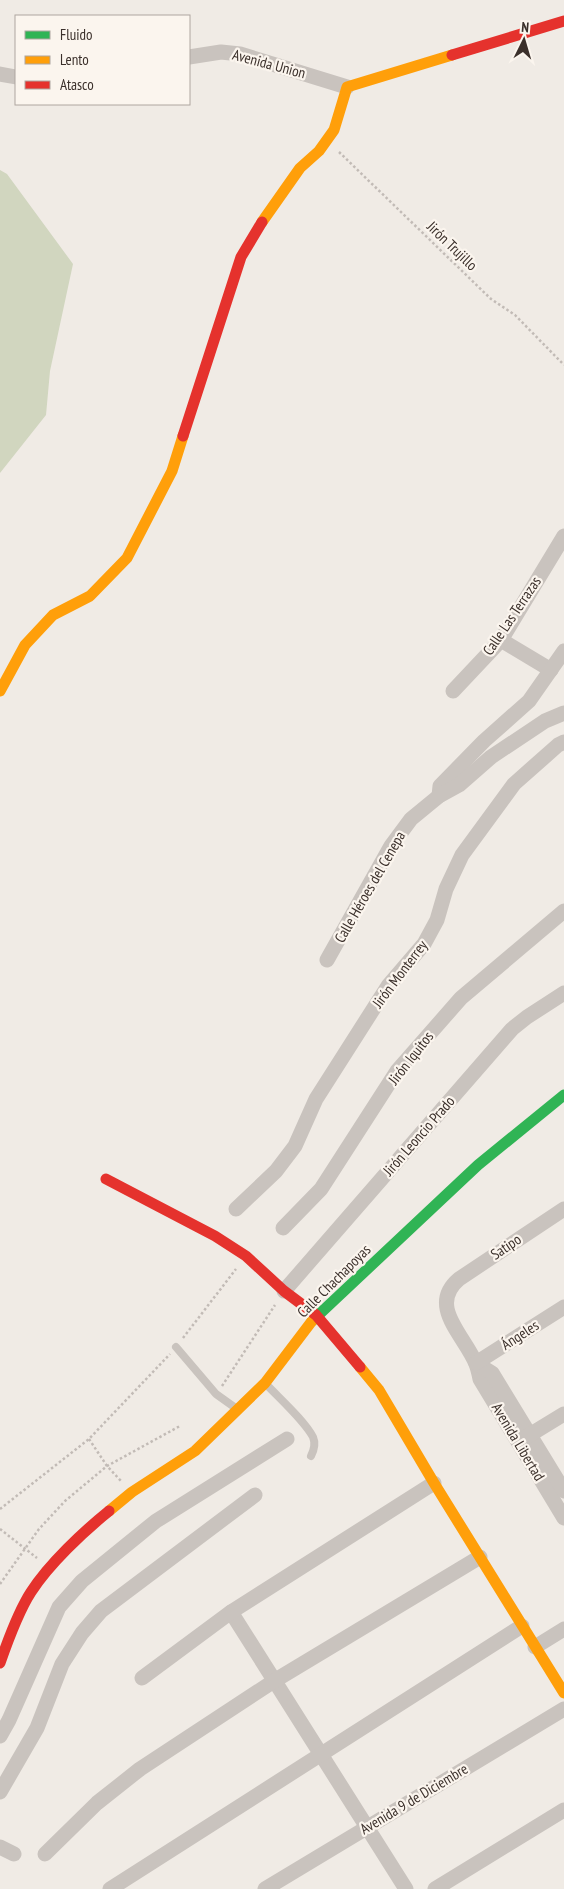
<svg xmlns="http://www.w3.org/2000/svg" width="564" height="1889" font-family="'PT Sans Narrow',sans-serif">
	<style>
		.green { fill: #d1d6bf }
		.lines { fill: none; stroke-linecap: round; stroke-linejoin: round }
		.path { stroke: #c2bbb6; stroke-width: 2.5; stroke-dasharray: 2.5 2.5; stroke-linecap: butt }
		.lane { stroke: #c9c3be; stroke-width: 8 }
		.street { stroke: #c9c3be; stroke-width: 15 }
		.fast { stroke: #30b455; stroke-width: 11 }
		.slow { stroke: #ff9f0a; stroke-width: 11 }
		.jam { stroke: #e5322d; stroke-width: 11 }
		.labels { text-anchor: middle; stroke-width: 4.5; stroke-linejoin: round; paint-order: stroke }
		.street-label { font-size: 15px; fill: #3b302b; stroke: #fbf5ee }
	</style>
	<rect width="100%" height="100%" fill="#f0ebe5"/>
	<path class="green" d="M0,170L7,174L73,264L50,371L46,415L0,473Z"/>
	<g class="lines">
		<g class="path">
			<path d="M339,152L491,299L515,315L564,365"/>
			<path d="M183,1338L236,1269"/>
			<path d="M222,1386L275,1305"/>
			<path d="M89,1439L107,1466L121,1481"/>
			<path d="M0,1509L89,1439L170,1354"/>
			<path d="M0,1529L37,1558"/>
			<path d="M0,1584L39,1529L65,1501L107,1466L180,1426"/>
		</g>
		<g class="lane">
			<path d="M176,1347L216,1394L237,1409"/>
			<path d="M265,1383C279,1398 304,1420 313,1437C316,1444 314,1450 311,1456"/>
		</g>
		<g class="street">
			<path d="M189,57L221,52L240,54L347,87"/>
			<path d="M0,74L16,77"/>
			<path d="M501,640L551,670"/>
			<path d="M453,691L501,640L564,536"/>
			<path d="M439,796L440,786L484,741L529,701L564,651"/>
			<path d="M327,960L391,846L411,819L439,796L459,785L491,757L545,721L564,713"/>
			<path d="M236,1209L276,1171L295,1146L316,1099L388,986L424,944L437,920L446,889L462,855L514,784L558,745L564,742"/>
			<path d="M564,1209L459,1279C427,1306 465,1336 476,1364C478,1369 479,1374 480,1379L564,1518"/>
			<path d="M283,1228L321,1189L397,1071L461,998L564,911"/>
			<path d="M284,1291L512,1029L527,1017L564,993"/>
			<path d="M476,1363L492,1373L564,1491"/>
			<path d="M476,1363L564,1307"/>
			<path d="M523,1439L564,1414"/>
			<path d="M231,1612L406,1889"/>
			<path d="M535,1647L564,1629"/>
			<path d="M142,1678L231,1612L434,1483"/>
			<path d="M0,1736L9,1720L59,1607L82,1581L156,1521L287,1439"/>
			<path d="M0,1792L37,1728L62,1664L82,1633L101,1611L255,1495"/>
			<path d="M0,1847L14,1854"/>
			<path d="M45,1854L97,1803L140,1769L274,1681L480,1557"/>
			<path d="M110,1889L522,1626"/>
			<path d="M265,1889L564,1709"/>
			<path d="M435,1889L564,1810"/>
		</g>
		<path class="fast" d="M312,1321L478,1165L564,1095"/>
		<g class="slow">
			<path d="M262,222L300,168L319,151L334,130L347,87L452,55"/>
			<path d="M0,691L25,645L53,615L90,596L127,558L172,471L183,436"/>
			<path d="M360,1367L379,1390L434,1483L564,1693"/>
			<path d="M109,1511L132,1492L195,1451L265,1383L312,1321"/>
		</g>
		<g class="jam">
			<path d="M452,55L564,21"/>
			<path d="M183,436L241,257L262,222"/>
			<path d="M106,1179L215,1236L246,1256L284,1291L316,1315L360,1367"/>
			<path d="M0,1663C8,1640 18,1612 31,1592C49,1564 83,1532 109,1511"/>
		</g>
	</g>
	<g class="labels">
		<g class="street-label">
			<text transform="translate(269 64) rotate(15)" y="5">Avenida Union</text>
			<text transform="translate(452 246) rotate(44)" y="5">Jirón Trujillo</text>
			<text transform="translate(512 616) rotate(-56)" y="5">Calle Las Terrazas</text>
			<text transform="translate(370 887) rotate(-60)" y="5">Calle Héroes del Cenepa</text>
			<text transform="translate(400 974) rotate(-53)" y="5">Jirón Monterrey</text>
			<text transform="translate(411 1058) rotate(-52)" y="5">Jirón Iquitos</text>
			<text transform="translate(419 1136) rotate(-49)" y="5">Jirón Leoncio Prado</text>
			<text transform="translate(506 1247) rotate(-34)" y="5">Satipo</text>
			<text transform="translate(334 1281) rotate(-45)" y="5">Calle Chachapoyas</text>
			<text transform="translate(520 1335) rotate(-33)" y="5">Ángeles</text>
			<text transform="translate(518 1442) rotate(59)" y="5">Avenida Libertad</text>
			<text transform="translate(414 1799) rotate(-31)" y="5">Avenida 9 de Diciembre</text>
		</g>
	</g>
	<rect x="15" y="15" width="175" height="90" fill="#fbf5ee" stroke="#aea6a0"/>
	<rect x="25" y="31" width="25" height="8" fill="#30b455" stroke="#aea6a0"/>
	<text x="60" y="40" font-size="15" fill="#3b302b">Fluido</text>
	<rect x="25" y="56" width="25" height="8" fill="#ff9f0a" stroke="#aea6a0"/>
	<text x="60" y="65" font-size="15" fill="#3b302b">Lento</text>
	<rect x="25" y="81" width="25" height="8" fill="#e5322d" stroke="#aea6a0"/>
	<text x="60" y="90" font-size="15" fill="#3b302b">Atasco</text>
	<g transform="translate(524 40) rotate(5)" stroke="#fbf5ee" stroke-width="4" paint-order="stroke">
	<path d="M0-4L9 19L0 12L-9 19Z" fill="#3b302b"/>
	<text y="-8" font-size="14" font-weight="bold" text-anchor="middle" fill="#3b302b">N</text>
	</g>
</svg>
